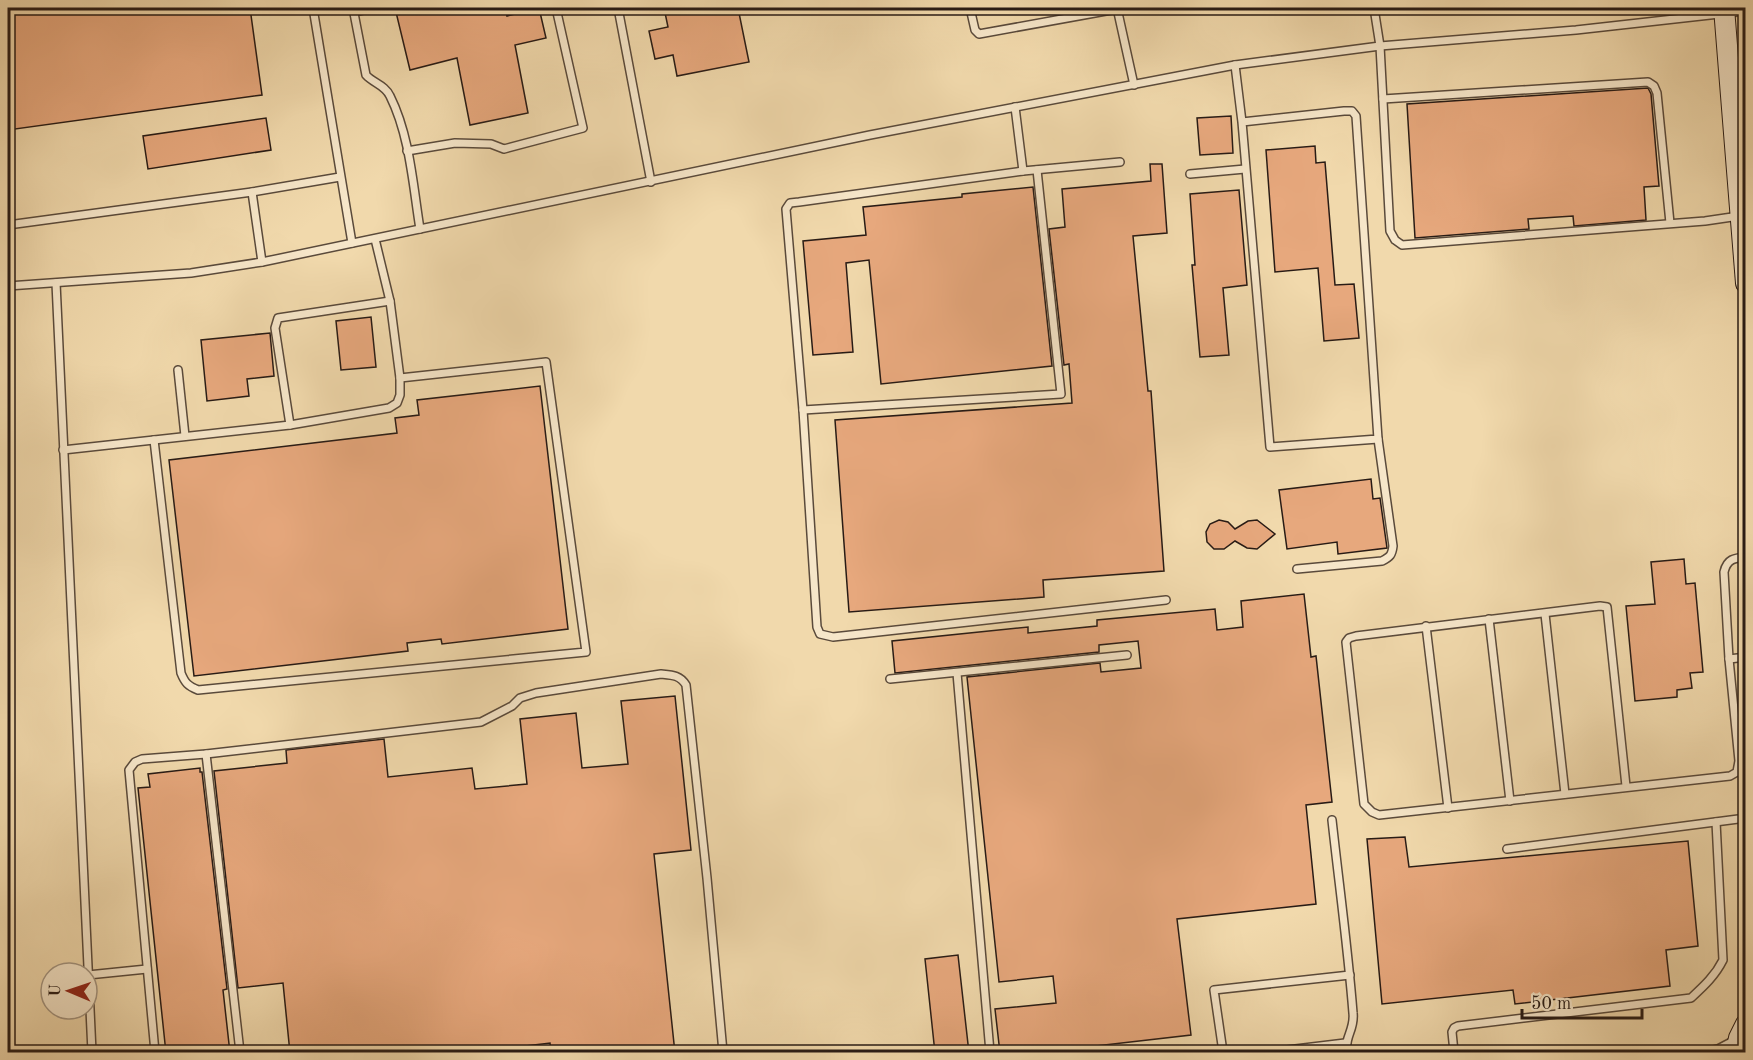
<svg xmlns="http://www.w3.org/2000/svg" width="1753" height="1060" font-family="'Old Standard TT',serif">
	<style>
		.building { fill: #e7a87d; stroke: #281b15; stroke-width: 1.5 }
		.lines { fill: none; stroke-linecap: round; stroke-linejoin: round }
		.lane-casing { stroke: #5a4a3b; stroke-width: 10 }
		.secondary-casing { stroke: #281b15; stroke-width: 22 }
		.lane { stroke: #f6e6c9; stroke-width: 7 }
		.secondary { stroke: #f6e6c9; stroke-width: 20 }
	</style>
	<rect width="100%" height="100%" fill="#f1d9ac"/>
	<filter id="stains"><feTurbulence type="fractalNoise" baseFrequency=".00333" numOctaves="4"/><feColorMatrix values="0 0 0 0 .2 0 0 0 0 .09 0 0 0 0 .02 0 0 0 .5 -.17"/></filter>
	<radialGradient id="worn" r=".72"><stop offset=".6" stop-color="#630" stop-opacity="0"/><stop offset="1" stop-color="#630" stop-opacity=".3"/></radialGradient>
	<g class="building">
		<path d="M8,8H250L262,95L8,130Z"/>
		<path d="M395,8H505L507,16L539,8L546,38L515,45L528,113L470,125L457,58L410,70Z"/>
		<path d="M664,8H738L749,62L677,76L673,55L655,59L649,31L668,27Z"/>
		<path d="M1648,88L1651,94L1659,186L1644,187L1646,220L1574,226L1573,216L1528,219L1529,229L1415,238L1407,104Z"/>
		<path d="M1231,116L1233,153L1200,155L1197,118Z"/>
		<path d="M266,118L271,150L148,169L143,136Z"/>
		<path d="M1315,146L1316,163L1325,162L1335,285L1354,284L1359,338L1324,341L1318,268L1275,272L1266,150Z"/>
		<path d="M1150,164H1162L1167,233L1133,236L1148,391H1151L1164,571L1043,580L1044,597L849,612L835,420L1072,403L1069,364L1064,365L1049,229L1065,227L1062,189L1151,181Z"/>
		<path d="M1033,187L1052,366L881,384L869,260L846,263L853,352L813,355L803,241L866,235L863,207L962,197V194Z"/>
		<path d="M1239,190L1247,285L1223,288L1229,355L1200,357L1192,265H1195L1190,194Z"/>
		<path d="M371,317L376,367L341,370L336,321Z"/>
		<path d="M270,333L274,376L247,379L249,396L207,401L201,340Z"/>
		<path d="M540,386L568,629L442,644L441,639L407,643L408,651L194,676L169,460L397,433L395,418L419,415L417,400Z"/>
		<path d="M1371,479L1373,499L1380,498L1387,548L1338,554L1337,542L1287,549L1279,490Z"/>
		<path d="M1219,520L1228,522L1235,529L1248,521L1257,520L1275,534L1257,549L1247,548L1235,541L1224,549H1214L1207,542L1206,532L1210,524Z"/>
		<path d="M1684,559L1686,584L1695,583L1703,672L1690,673L1692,688L1677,690V697L1635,701L1626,606L1655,604L1651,562Z"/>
		<path d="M1304,594L1311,657L1316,656L1332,802L1306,805L1316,904L1177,919L1191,1035L1061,1050V1047L1000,1053L995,1009L1056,1003L1053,976L999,982L967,677L1100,663L1101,672L1141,668L1138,641L1099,645V652L895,673L892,641L1028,627V633L1097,626V620L1215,609L1217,630L1243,627L1241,601Z"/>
		<path d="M675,696L691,850L654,854L675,1053H551L550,1043L500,1049V1053H290L283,983L238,988L214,771L287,763L286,750L384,739L388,777L472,768L475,789L527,784L520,719L576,713L582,768L628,764L621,701Z"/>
		<path d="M200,768V772H202L227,989L223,990L230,1053H166L138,788L150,787L148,774Z"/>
		<path d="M1405,837L1409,867L1688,841L1698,946L1666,950L1670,986L1515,1004L1513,990L1382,1004L1367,839Z"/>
		<path d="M958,955L969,1053H935L925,959Z"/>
	</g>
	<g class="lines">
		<g class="lane-casing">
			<g id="lane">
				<path d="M313,8L352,243"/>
				<path d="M353,8L366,75C373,83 385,85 390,96C410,136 413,186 420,229"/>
				<path d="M618,8L651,182"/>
				<path d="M970,8L975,30L979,34L1117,9"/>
				<path d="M1117,8L1134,85"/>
				<path d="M1374,8L1380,46L1390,231L1395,240L1402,245L1705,221L1739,216"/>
				<path d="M354,12L372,8"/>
				<path d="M1235,65L1242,122L1270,447L1378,439L1356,116L1352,111H1344L1242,122"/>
				<path d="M1383,99L1648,82L1654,86L1657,93L1670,223"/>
				<path d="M1015,107L1023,171"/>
				<path d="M407,151L455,143L491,144L504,149L583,128L556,8"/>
				<path d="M1120,162L1023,171L799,202L790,203L786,209L803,410L817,627L820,634L833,637L1166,600"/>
				<path d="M1190,174L1245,169"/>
				<path d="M252,192L262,262"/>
				<path d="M8,225L252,192L340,177"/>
				<path d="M56,283L92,1052"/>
				<path d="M8,286L191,273L262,262L870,135L1235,65L1380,46L1576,30L1746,11"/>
				<path d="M178,370L185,436"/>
				<path d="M803,410L1061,394L1037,170"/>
				<path d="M290,425L275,328L278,318L390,301"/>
				<path d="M154,440L181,673C185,683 188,686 198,690L586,652L546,362L400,378"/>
				<path d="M63,450L290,425L389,408L397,403L400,395V378L390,301L375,239"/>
				<path d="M1297,569L1382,561C1390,557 1392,555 1393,546L1378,439"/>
				<path d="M1545,614L1565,794"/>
				<path d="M1489,619L1510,801"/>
				<path d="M1426,626L1448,808"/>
				<path d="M1729,659L1746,657"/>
				<path d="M957,673L990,1052"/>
				<path d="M890,679L1127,655"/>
				<path d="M206,754L240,1052"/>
				<path d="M1626,786L1607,607L1600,606L1356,636L1349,638L1346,642L1364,804L1372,812L1379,815L1730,776L1737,772L1739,761L1729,659L1724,572C1727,559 1734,558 1746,557"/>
				<path d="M1332,820C1339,884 1348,949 1353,1013C1355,1030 1344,1037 1347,1052"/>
				<path d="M1507,849L1746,818"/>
				<path d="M88,975L147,969"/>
				<path d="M155,1052L129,770L135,762L142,759L206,754L481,722L512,706L520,698L536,693L661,674C672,675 680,675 686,685L707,878L723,1052"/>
				<path d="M1223,1052L1214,990L1350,975"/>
				<path d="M1270,1052L1345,1043"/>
				<path d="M1454,1052L1452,1032L1454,1028L1458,1026L1691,998C1704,986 1715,976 1723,960L1716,822"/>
				<path d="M1704,1052L1718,1049L1735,1040"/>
			</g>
		</g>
		<g class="secondary-casing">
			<g id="secondary">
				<path d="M1724,8L1746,283"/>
				<path d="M1736,1052L1739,1038L1746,1024"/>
			</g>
		</g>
		<use href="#lane" class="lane"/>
		<use href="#secondary" class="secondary"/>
	</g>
	<rect width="1753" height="1060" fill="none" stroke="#f1d9ac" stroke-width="30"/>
	<rect x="9" y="9" width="1735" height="1042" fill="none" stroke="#281b15" stroke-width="3"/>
	<rect x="15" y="15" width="1723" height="1030" fill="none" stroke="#281b15" stroke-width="1.5"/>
	<g transform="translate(69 991) rotate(272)"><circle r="28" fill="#f6e6c9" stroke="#a49581" stroke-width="1.5"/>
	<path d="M0-4.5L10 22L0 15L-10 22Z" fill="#8f2418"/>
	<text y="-9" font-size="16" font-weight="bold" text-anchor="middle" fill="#281b15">U</text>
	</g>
	<path d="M1522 1009v9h120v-9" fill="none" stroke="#281b15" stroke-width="3"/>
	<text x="1531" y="1009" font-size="18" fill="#281b15" stroke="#f6e6c9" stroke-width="4.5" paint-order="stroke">50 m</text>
	<rect width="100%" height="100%" filter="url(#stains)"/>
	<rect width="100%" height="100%" fill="url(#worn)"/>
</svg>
